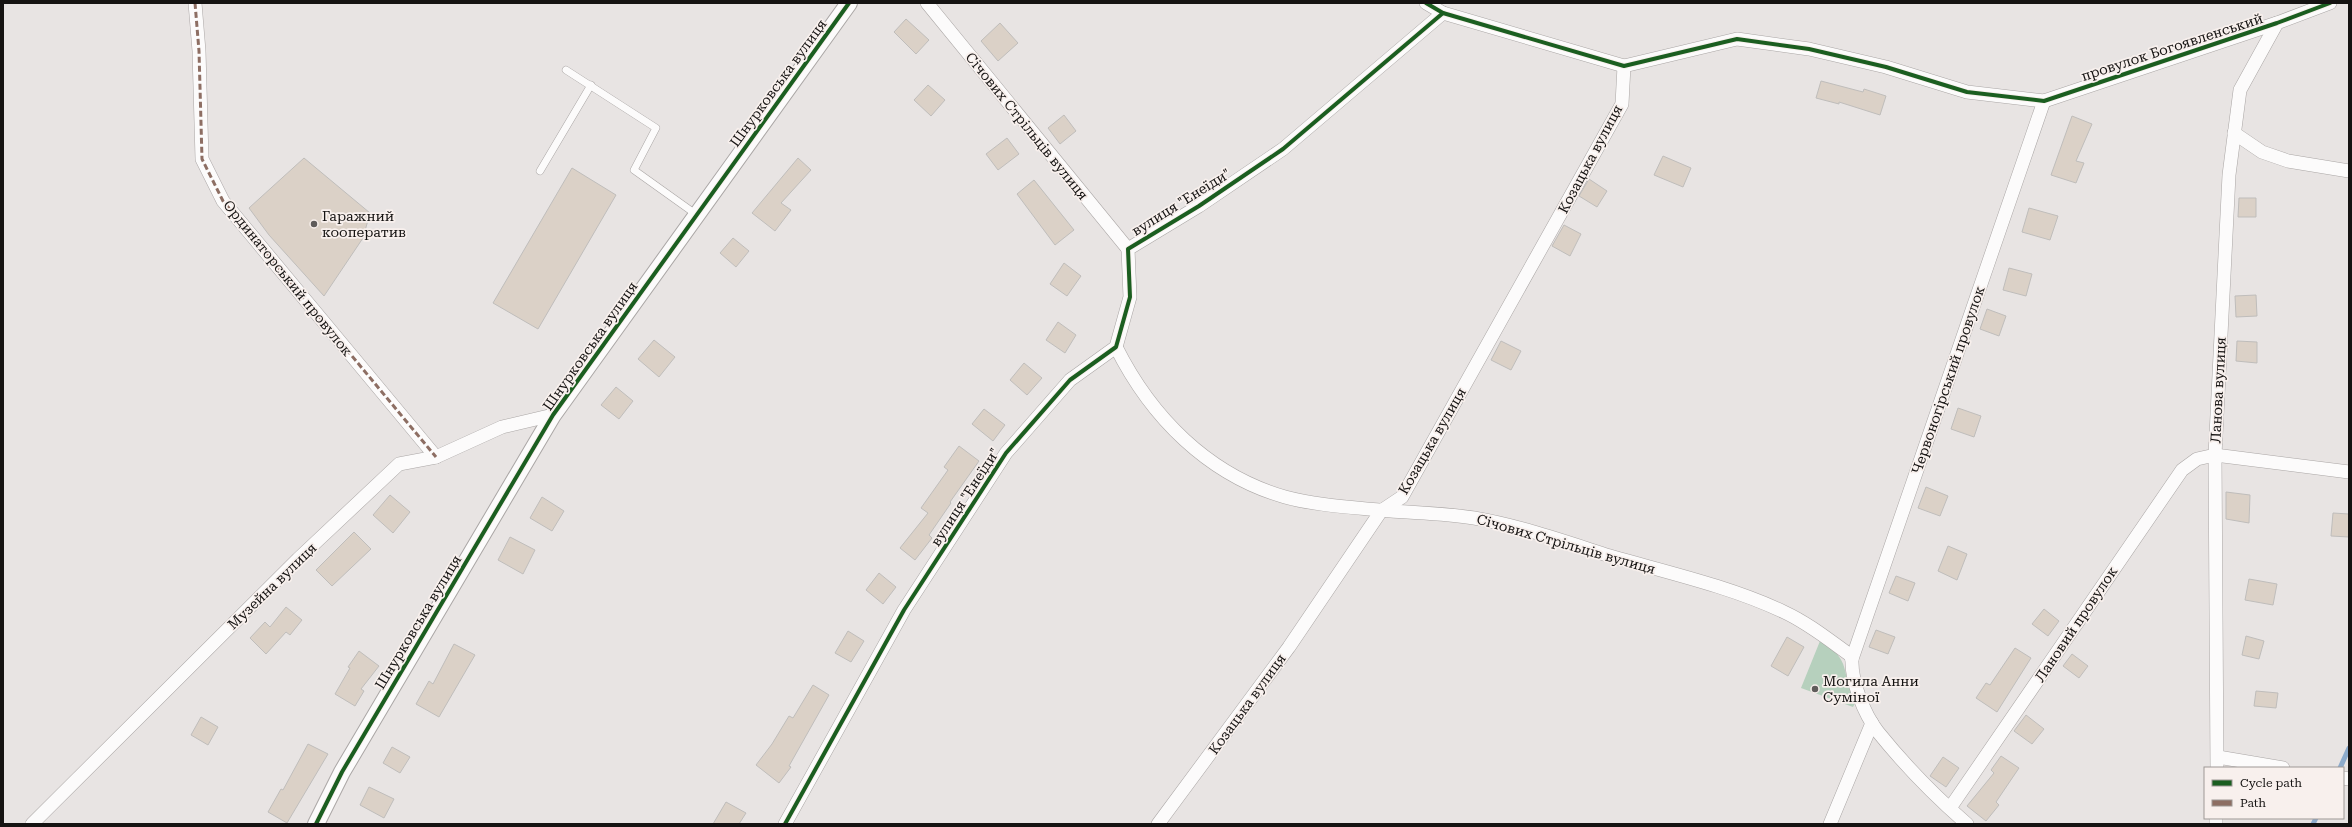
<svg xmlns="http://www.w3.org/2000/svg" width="2352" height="827" font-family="'Roboto Serif',serif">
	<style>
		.grass { fill: #b6d0bd }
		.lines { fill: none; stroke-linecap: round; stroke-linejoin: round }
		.stream { stroke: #8dabcb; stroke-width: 5 }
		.building { fill: #dbd1c7; stroke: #bfbdbb }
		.service-casing { stroke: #aaa6a5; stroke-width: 8 }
		.minor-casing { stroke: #aaa6a5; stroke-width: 14 }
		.tertiary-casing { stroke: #aaa6a5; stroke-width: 18 }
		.service { stroke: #fcfbfb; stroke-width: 7 }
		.minor { stroke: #fcfbfb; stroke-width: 13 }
		.tertiary { stroke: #fcfbfb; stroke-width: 16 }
		.quiet { stroke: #8d6e63; stroke-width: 3; stroke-dasharray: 6 3; stroke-linecap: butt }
		.cycleway-casing { stroke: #f8f0ed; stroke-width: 6 }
		.cycleway { stroke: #1b5e20; stroke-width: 4 }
		.poi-dot { fill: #5f5c5b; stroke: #f8f0ed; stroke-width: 1.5 }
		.labels { text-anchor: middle; stroke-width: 3.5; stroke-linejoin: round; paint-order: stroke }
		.street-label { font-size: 14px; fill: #151312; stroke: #f8f0ed }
		.poi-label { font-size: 14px; fill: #151312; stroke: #f8f0ed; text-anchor: start }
	</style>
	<rect width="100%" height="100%" fill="#e8e4e3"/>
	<path class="grass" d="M1820,641C1854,661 1839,672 1856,701L1853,707L1801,688Z"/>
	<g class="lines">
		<g class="stream">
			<path d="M2340,768L2349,748"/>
			<path d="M2313,824L2316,818"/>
		</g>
	</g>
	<g class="building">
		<path d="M906,19L929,40L916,54L894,32Z"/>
		<path d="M1000,23L1018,43L998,61L981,41Z"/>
		<path d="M1821,81L1863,92L1864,89L1886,96L1880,115L1839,102V104L1816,98Z"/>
		<path d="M928,85L945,100L931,116L914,100Z"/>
		<path d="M1064,115L1076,131L1060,144L1048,128Z"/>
		<path d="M2072,116L2092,124L2076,161L2084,163L2076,183L2051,175Z"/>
		<path d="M1007,138L1019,154L998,170L986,154Z"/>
		<path d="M1663,156L1691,168L1683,187L1654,175Z"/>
		<path d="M304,158L370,213L363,238L324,296L269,235L249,208Z"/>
		<path d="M798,158L811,170L781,203L791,210L775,231L752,213Z"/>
		<path d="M572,168L616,195L538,329L493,303Z"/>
		<path d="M1589,179L1607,191L1597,207L1579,196Z"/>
		<path d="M1034,180L1074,230L1055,245L1017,194Z"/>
		<path d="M2239,198H2256V217H2238Z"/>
		<path d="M2029,208L2058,216L2050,240L2022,232Z"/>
		<path d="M1564,225L1581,234L1570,256L1552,246Z"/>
		<path d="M733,238L749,251L736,267L720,253Z"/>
		<path d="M1064,263L1081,276L1067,296L1050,284Z"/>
		<path d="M2009,268L2032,274L2026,296L2003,290Z"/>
		<path d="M2256,295L2257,316L2236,317L2235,296Z"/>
		<path d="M1987,309L2006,316L1999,336L1980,329Z"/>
		<path d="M1058,322L1076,335L1065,353L1046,340Z"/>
		<path d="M654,340L675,357L659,377L638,359Z"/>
		<path d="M1501,341L1521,351L1511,370L1491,360Z"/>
		<path d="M2237,341L2257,342V363L2236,361Z"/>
		<path d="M1024,363L1042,378L1027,395L1010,380Z"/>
		<path d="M616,387L633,401L619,419L601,405Z"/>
		<path d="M1958,408L1981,416L1974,437L1951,429Z"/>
		<path d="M984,409L1005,425L993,441L972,424Z"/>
		<path d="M959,446L979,461L950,502L951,503L929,535L932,538L915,560L900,548L928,513L921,508L948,470L944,467Z"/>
		<path d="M1926,487L1948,496L1940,516L1918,508Z"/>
		<path d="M2226,492L2250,495L2249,523L2226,519Z"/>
		<path d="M390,495L410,512L393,533L373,515Z"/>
		<path d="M542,497L564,511L552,531L530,518Z"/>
		<path d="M2333,513L2349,514V537L2331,536Z"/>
		<path d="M354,532L371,549L332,586L316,570Z"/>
		<path d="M510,537L535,550L523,574L498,560Z"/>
		<path d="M1948,546L1967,554L1957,580L1938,571Z"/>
		<path d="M879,573L896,587L883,604L866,590Z"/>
		<path d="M1896,576L1915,583L1908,601L1889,593Z"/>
		<path d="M2249,579L2277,584L2273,605L2245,600Z"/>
		<path d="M286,607L302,620L290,635L286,632L266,654L250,638L265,622L270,627Z"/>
		<path d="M2044,609L2059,621L2048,636L2032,624Z"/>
		<path d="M1876,630L1895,637L1888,654L1869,647Z"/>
		<path d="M848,631L864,641L851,662L835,653Z"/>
		<path d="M2246,636L2264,641L2259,659L2242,655Z"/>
		<path d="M1787,637L1804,647L1788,676L1771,666Z"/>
		<path d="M454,644L475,655L439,717L416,704L429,681L433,684Z"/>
		<path d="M2015,648L2031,658L1997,712L1976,698L1986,683L1990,685Z"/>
		<path d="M359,651L379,666L361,689L364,691L355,706L335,694L350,668L348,667Z"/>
		<path d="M2072,654L2088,666L2079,678L2063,666Z"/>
		<path d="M813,685L829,695L789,766L791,767L779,783L756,765L772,744L789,716L793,718Z"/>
		<path d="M2256,691L2278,693L2276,708L2254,706Z"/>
		<path d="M2026,715L2044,729L2032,744L2014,731Z"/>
		<path d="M201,717L218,727L208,745L191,735Z"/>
		<path d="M308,744L328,754L287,823L268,812L281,789L283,790Z"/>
		<path d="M392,747L410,757L400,773L383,763Z"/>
		<path d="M2001,756L2019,768L1996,802L1999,805L1986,821L1967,806L1994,773L1991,770Z"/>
		<path d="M1943,757L1959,768L1946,787L1930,776Z"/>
		<path d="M369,787L394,799L384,818L360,805Z"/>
		<path d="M726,802L746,813L739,824H713Z"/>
	</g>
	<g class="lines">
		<g class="service-casing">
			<g id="service">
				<path d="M566,70L656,128L634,170L697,215"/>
				<path d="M540,171L591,85"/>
			</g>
		</g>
		<g class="minor-casing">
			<g id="minor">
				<path d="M195,3L199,51L202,159L223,201L436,457"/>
				<path d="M927,3L1128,249"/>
				<path d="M1426,3L1443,13L1624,66L1737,39L1809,49L1886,67L1967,92L2044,101L2277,23L2330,3"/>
				<path d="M2234,133L2262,152L2288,161L2349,171"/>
				<path d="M1116,347C1151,417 1208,475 1285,497C1315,505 1348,507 1379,510C1411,513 1443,513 1474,518C1521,526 1566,542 1610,556C1666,572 1732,587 1784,612C1808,623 1829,640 1850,655L1852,659"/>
				<path d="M2218,757L2283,768"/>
				<path d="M2217,768L2215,455L2229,175L2240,90L2277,23"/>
				<path d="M2343,778L2349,779"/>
				<path d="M1950,808L2182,470L2197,459L2215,455L2349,472"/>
				<path d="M32,824L298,559L399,464L436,457L502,427L553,415"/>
				<path d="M785,824L904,610L1006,453L1070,380L1116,347L1130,297L1128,249L1199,206L1283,149L1443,13"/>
				<path d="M1158,824L1289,647L1381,511L1402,497L1622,104L1624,66"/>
				<path d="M1830,824L1872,723"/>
				<path d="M1967,824C1937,798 1903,763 1878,732C1864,714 1851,681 1852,659L2044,101"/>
				<path d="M2216,824V818"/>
			</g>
		</g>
		<g class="tertiary-casing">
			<path id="tertiary" d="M316,824L342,772L553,415L849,3"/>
		</g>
		<use href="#service" class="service"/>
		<use href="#minor" class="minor"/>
		<use href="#tertiary" class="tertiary"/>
		<path class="quiet" d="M195,3L199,51L202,159L223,201L436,457"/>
		<g class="cycleway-casing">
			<g id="cycleway">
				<path d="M1426,3L1443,13L1624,66L1737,39L1809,49L1886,67L1967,92L2044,101L2277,23L2330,3"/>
				<path d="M316,824L342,772L553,415L849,3"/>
				<path d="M785,824L904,610L1006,453L1070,380L1116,347L1130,297L1128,249L1199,206L1283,149L1443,13"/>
			</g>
		</g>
		<use href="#cycleway" class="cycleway"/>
	</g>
	<g class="poi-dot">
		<circle cx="314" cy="224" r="4"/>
		<circle cx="1815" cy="689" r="4"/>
	</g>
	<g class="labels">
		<g class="street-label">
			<text transform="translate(2172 47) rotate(-18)" y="5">провулок Богоявленський</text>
			<text transform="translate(778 83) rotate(-54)" y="5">Шнурковська вулиця</text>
			<text transform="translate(1027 126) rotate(51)" y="5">Січових Стрільців вулиця</text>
			<text transform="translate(1590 159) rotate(-62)" y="5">Козацька вулиця</text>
			<text transform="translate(1181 202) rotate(-32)" y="5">вулиця "Енеїди"</text>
			<text transform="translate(288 278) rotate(51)" y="5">Ординаторський провулок</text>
			<text transform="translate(590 346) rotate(-55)" y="5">Шнурковська вулиця</text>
			<text transform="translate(1948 380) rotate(-71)" y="5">Червоногірський провулок</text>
			<text transform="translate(2218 390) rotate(-87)" y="5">Ланова вулиця</text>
			<text transform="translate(1432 441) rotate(-60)" y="5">Козацька вулиця</text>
			<text transform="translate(965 497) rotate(-57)" y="5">вулиця "Енеїди"</text>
			<text transform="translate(1566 544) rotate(16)" y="5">Січових Стрільців вулиця</text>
			<text transform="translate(272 586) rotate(-44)" y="5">Музейна вулиця</text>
			<text transform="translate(418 622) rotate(-59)" y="5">Шнурковська вулиця</text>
			<text transform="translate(2076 624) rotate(-56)" y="5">Лановий провулок</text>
			<text transform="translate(1247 704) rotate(-54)" y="5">Козацька вулиця</text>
		</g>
		<g class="poi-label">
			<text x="322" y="221">Гаражний<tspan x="322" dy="16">кооператив</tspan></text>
			<text x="1823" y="686">Могила Анни<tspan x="1823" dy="16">Суміної</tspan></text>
		</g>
	</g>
	<rect width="2352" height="827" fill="none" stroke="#151312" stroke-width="8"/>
	<rect x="2204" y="767" width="140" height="52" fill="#f8f0ed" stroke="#9d9895"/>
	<rect x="2212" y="780" width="20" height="6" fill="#1b5e20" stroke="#9d9895"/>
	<text x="2240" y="787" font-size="12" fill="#151312">Cycle path</text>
	<rect x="2212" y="800" width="20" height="6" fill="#8d6e63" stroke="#9d9895"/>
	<text x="2240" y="807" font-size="12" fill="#151312">Path</text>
</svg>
